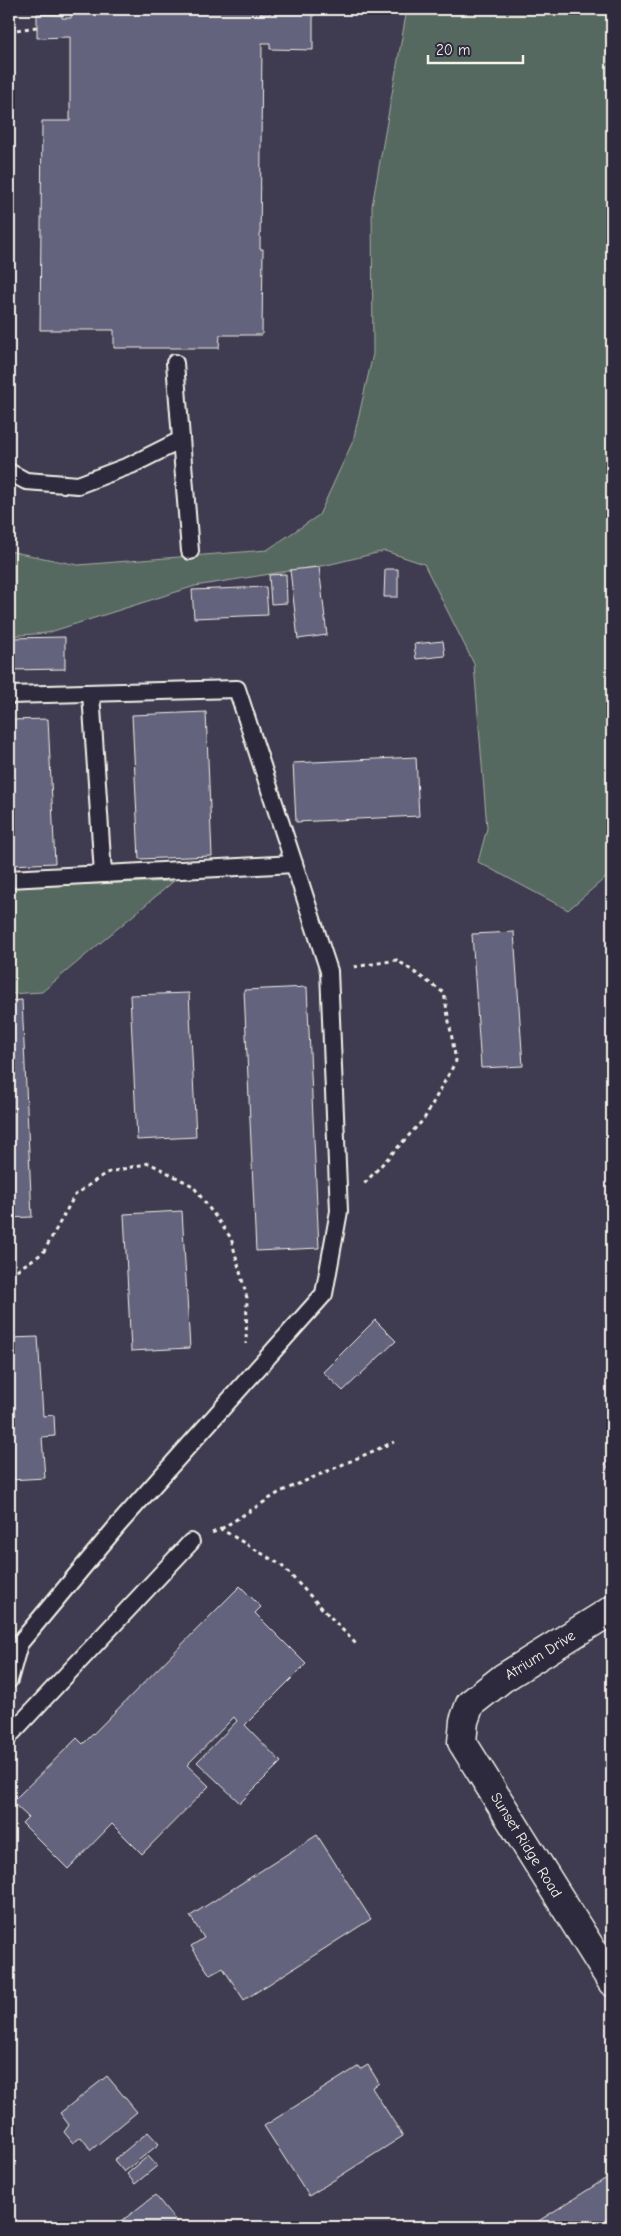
<svg xmlns="http://www.w3.org/2000/svg" width="621" height="2236" font-family="'Comic Neue',sans-serif">
	<style>
		.green { fill: #576961; stroke: #a6ada4 }
		.building { fill: #64647e; stroke: #f4f1e8 }
		.lines { fill: none; stroke-linecap: round; stroke-linejoin: round }
		.service-casing { stroke: #f4f1e8; stroke-width: 20 }
		.minor-casing { stroke: #f4f1e8; stroke-width: 31 }
		.path { stroke: #f4f1e8; stroke-width: 3; stroke-dasharray: 4 4; stroke-linecap: butt }
		.service { stroke: #2f2a3d; stroke-width: 16 }
		.minor { stroke: #2f2a3d; stroke-width: 28 }
		.labels { text-anchor: middle; stroke-width: 4; stroke-linejoin: round; paint-order: stroke }
		.street-label { font-size: 15px; fill: #f4f1e8; stroke: #2f2a3d }
	</style>
	<rect width="100%" height="100%" fill="#3f3b50"/>
	<filter id="ink" filterUnits="userSpaceOnUse"><feTurbulence type="fractalNoise" baseFrequency=".02" numOctaves="2"/><feDisplacementMap in="SourceGraphic" scale="10" xChannelSelector="R" yChannelSelector="G"/><feConvolveMatrix kernelMatrix="1 2 1 2 8 2 1 2 1" color-interpolation-filters="sRGB"/></filter>
	<g filter="url(#ink)">
		<g class="green">
			<path d="M407,9H612V872L568,910L478,862L487,828L474,664L424,564L385,551L327,565L195,586L47,633L9,636V551L78,565L267,550L319,515L353,441L373,354L372,206Z"/>
			<path d="M174,881L42,992L9,994V887Z"/>
		</g>
		<g class="building">
			<path d="M71,9H261V14H270V9H313V50L270,49V43H262L260,249H263L262,335H220L219,348H114V330H40L42,121H70V37L37,38V14L62,15V18H71Z"/>
			<path d="M319,567L327,635L298,639L290,570Z"/>
			<path d="M385,569H398V597H384Z"/>
			<path d="M286,574L287,603L271,604L269,575Z"/>
			<path d="M266,587L268,615L194,618L192,590Z"/>
			<path d="M65,637V669L9,670V638Z"/>
			<path d="M443,641L445,656L416,659L414,644Z"/>
			<path d="M206,712L212,856L139,859L132,715Z"/>
			<path d="M48,719L55,863L9,865V720Z"/>
			<path d="M416,757L419,816L296,822L293,763Z"/>
			<path d="M514,932L523,1066L481,1068L472,934Z"/>
			<path d="M307,987L319,1248L256,1251L244,990Z"/>
			<path d="M189,993L196,1137L137,1140L130,995Z"/>
			<path d="M22,1000L32,1217L9,1218V1001Z"/>
			<path d="M182,1211L190,1348L131,1351L124,1214Z"/>
			<path d="M375,1320L396,1341L343,1391L323,1372Z"/>
			<path d="M38,1337L43,1416L54,1415L55,1436L42,1437L45,1478L9,1480V1338Z"/>
			<path d="M612,1459V1473L605,1464Z"/>
			<path d="M240,1586L261,1607L255,1613L306,1664L245,1725L281,1762L240,1803L197,1762L237,1721L234,1717L187,1765L209,1786L142,1854L112,1824L68,1869L22,1823L28,1817L12,1802L77,1738L83,1744Z"/>
			<path d="M317,1835L371,1919L244,2000L223,1968L210,1975L191,1946L204,1938L190,1916Z"/>
			<path d="M368,2065L379,2083L372,2088L403,2136L309,2196L264,2126L359,2066L361,2069Z"/>
			<path d="M107,2076L137,2112L91,2150L81,2137L73,2143L64,2132L69,2125L60,2113Z"/>
			<path d="M148,2132L159,2144L124,2172L114,2160Z"/>
			<path d="M148,2156L157,2166L135,2184L127,2174Z"/>
			<path d="M605,2179L612,2189V2227H529Z"/>
			<path d="M155,2195L181,2227H114Z"/>
		</g>
		<g class="lines">
			<g class="service-casing">
				<g id="service">
					<path d="M175,363L190,551"/>
					<path d="M9,472L26,481L78,485L131,465L181,440"/>
					<path d="M91,693L103,874"/>
					<path d="M9,695L237,689L329,971L339,1211L324,1294L118,1525L19,1644L9,1680"/>
					<path d="M9,879L294,864"/>
					<path d="M9,1736L191,1542"/>
				</g>
			</g>
			<g class="minor-casing">
				<g id="minor">
					<path id="s1" d="M612,1610L503,1678L470,1704L464,1721L462,1742L612,1982"/>
				</g>
			</g>
			<g class="path">
				<path d="M50,9V15"/>
				<path d="M9,31L37,27"/>
				<path d="M354,967L397,960L444,993L456,1061L424,1119L363,1185"/>
				<path d="M9,1271H15L43,1253L75,1195L106,1173L149,1163L193,1186L231,1238L247,1298L246,1344"/>
				<path d="M221,1529L280,1492L394,1442"/>
				<path d="M212,1533L221,1529L281,1565L356,1644"/>
				<path d="M608,2156L612,2163"/>
			</g>
			<use href="#service" class="service"/>
			<use href="#minor" class="minor"/>
		</g>
	</g>
	<g class="labels">
		<g class="street-label">
			<text transform="translate(540 1655) rotate(-32)" y="5">Atrium Drive</text>
			<text dy="5" stroke="none"><textPath href="#s1" startOffset="331">Sunset Ridge Road</textPath></text>
		</g>
	</g>
	<rect width="621" height="2236" fill="none" stroke="#2f2a3d" stroke-width="30"/>
	<rect x="15" y="15" width="591" height="2206" fill="none" stroke="#f4f1e8" stroke-width="2" filter="url(#ink)"/>
	<path d="M428 55v8h95v-8" fill="none" stroke="#f4f1e8" stroke-width="2.5"/>
	<text x="436" y="55" font-size="15" fill="#f4f1e8" stroke="#2f2a3d" stroke-width="4" paint-order="stroke">20 m</text>
</svg>
